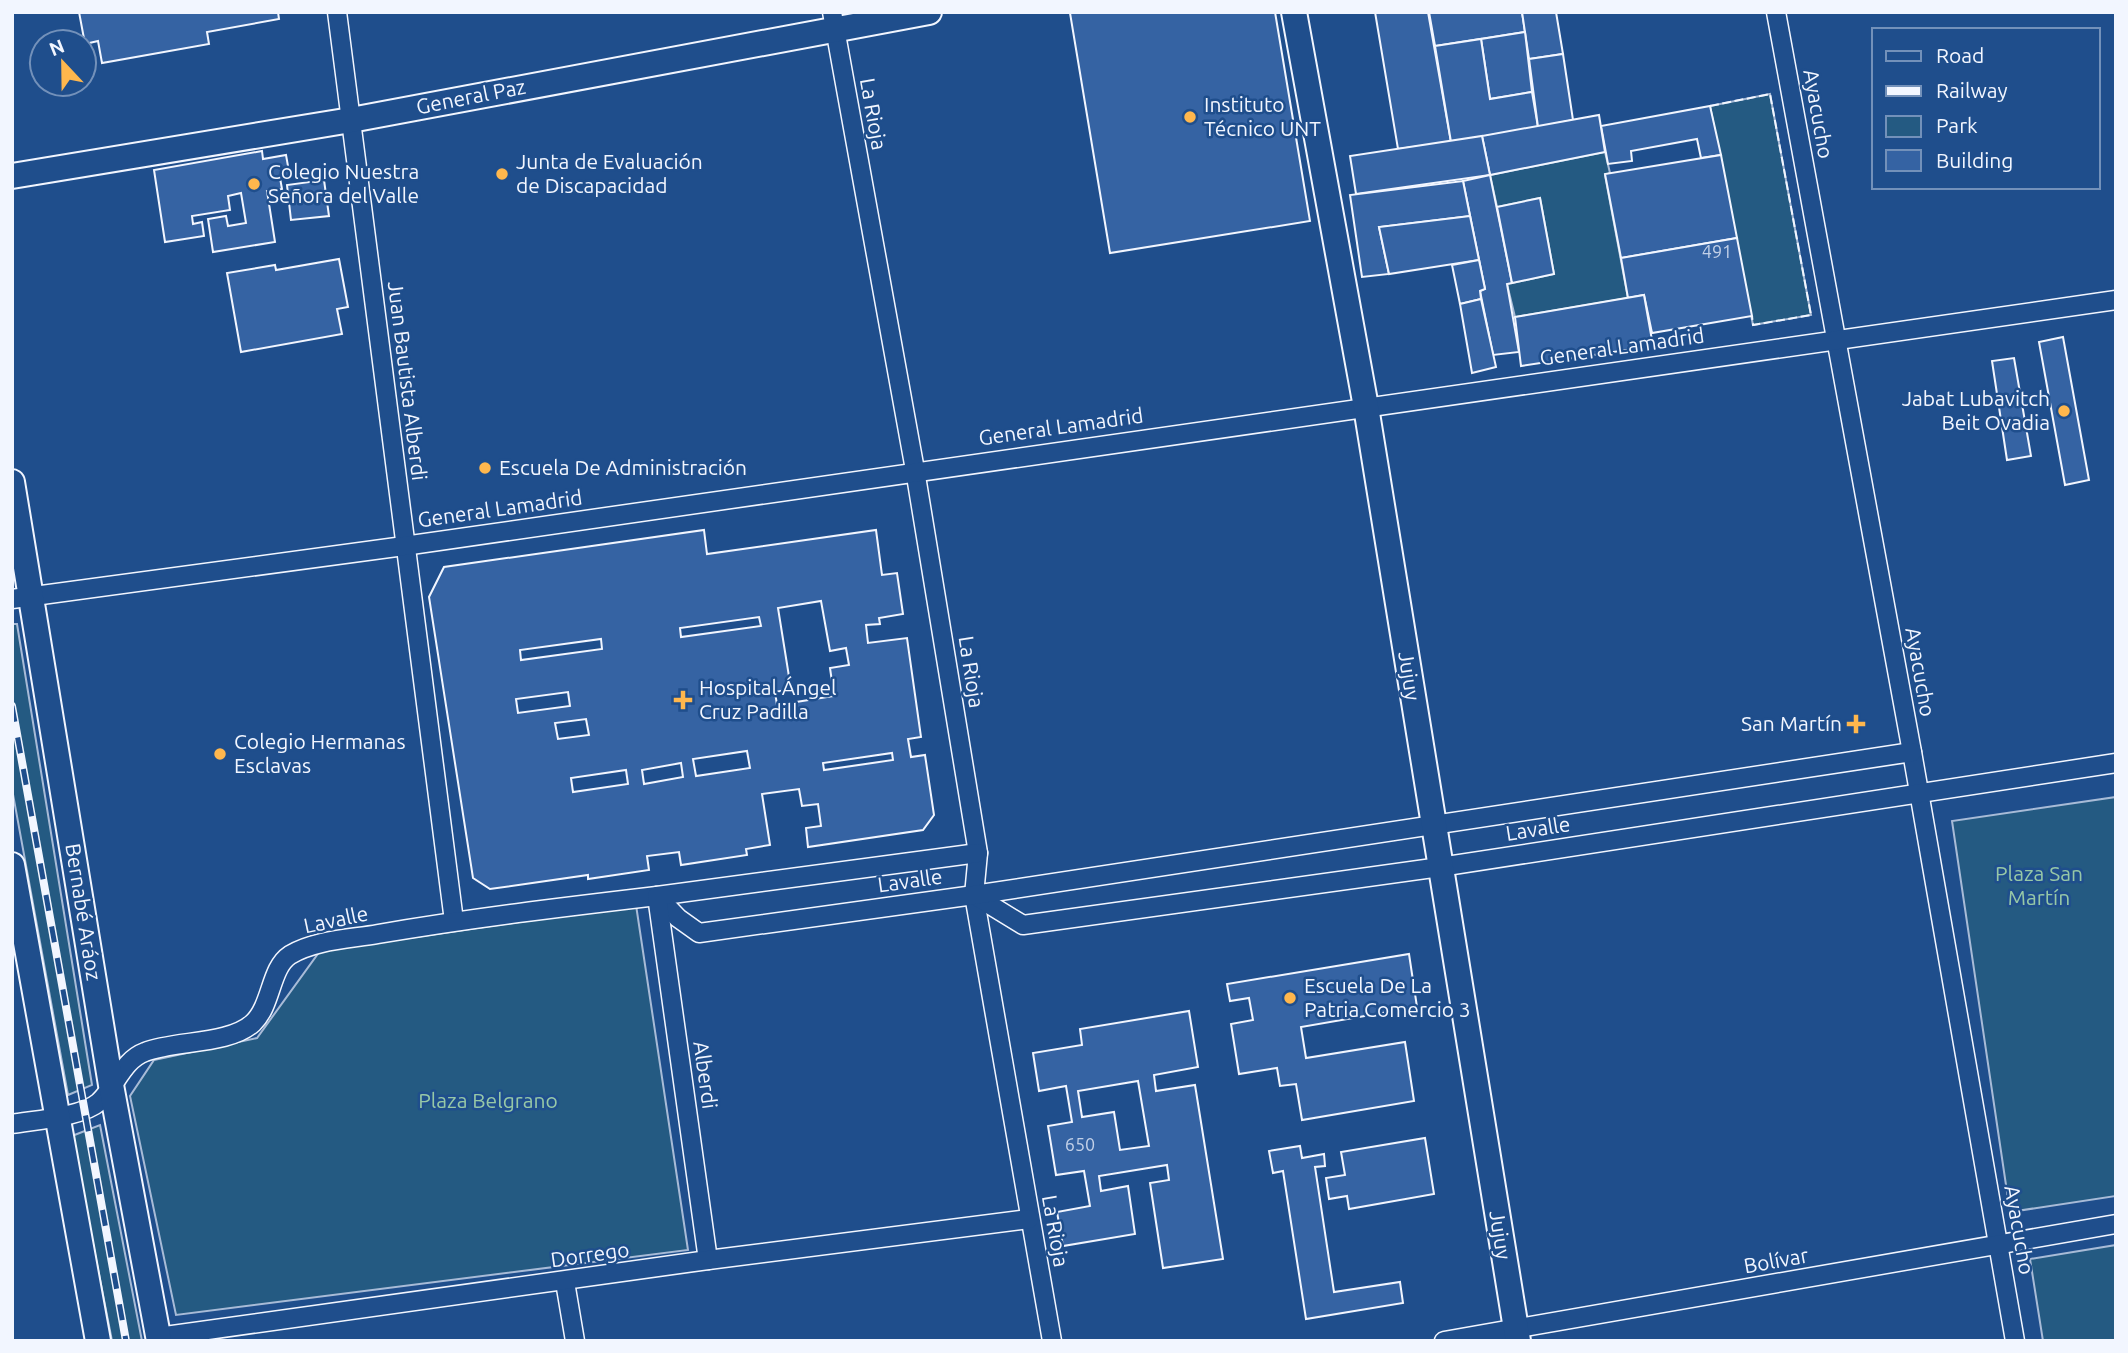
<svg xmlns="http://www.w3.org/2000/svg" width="2128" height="1353" font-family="Ubuntu,sans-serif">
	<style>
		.green { fill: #245a82; stroke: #a8bbd7; stroke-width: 2 }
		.building { fill: #3563a3; stroke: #f2f6ff; stroke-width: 2; fill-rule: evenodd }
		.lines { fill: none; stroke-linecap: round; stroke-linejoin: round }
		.street-casing { stroke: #f2f6ff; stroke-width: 21 }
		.secondary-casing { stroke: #f2f6ff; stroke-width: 28 }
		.street { stroke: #1f4e8c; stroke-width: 18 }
		.secondary { stroke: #1f4e8c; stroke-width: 24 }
		.rail-casing { stroke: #f2f6ff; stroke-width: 8 }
		.rail { stroke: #1f4e8c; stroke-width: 5; stroke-dasharray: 16; stroke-linecap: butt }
		.fence { stroke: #f2f6ff; stroke-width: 2; stroke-dasharray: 9 3.5; stroke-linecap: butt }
		.poi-dot { fill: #ffb74d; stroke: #1f4e8c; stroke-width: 2.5 }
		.labels { text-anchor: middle; stroke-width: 5; stroke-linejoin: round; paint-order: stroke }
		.number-label { font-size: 18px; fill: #c3d1e8 }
		.street-label { font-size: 21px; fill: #f2f6ff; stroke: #1f4e8c }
		.poi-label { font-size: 21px; fill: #f2f6ff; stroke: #1f4e8c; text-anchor: start }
		.park-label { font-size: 21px; fill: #97c8a6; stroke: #1f4e8c }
	</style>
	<rect width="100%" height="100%" fill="#1f4e8c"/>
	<g class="green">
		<path d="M1770,94L1811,315L1753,325L1710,106Z"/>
		<path d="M1605,152L1610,173L1605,175L1628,298L1515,317L1507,284L1554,274L1540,198L1497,207L1490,175Z"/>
		<path d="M12,624H17L92,1085L68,1095L12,789Z"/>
		<path d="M2116,797V1196L2010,1212L1952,821Z"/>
		<path d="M636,905L688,1250L176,1315L130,1096L154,1060L257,1038L320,951Z"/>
		<path d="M100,1125L142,1341H112L72,1136Z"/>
		<path d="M2116,1245V1341H2043L2030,1259Z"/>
	</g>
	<g class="building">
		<path d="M79,12H278L279,19L207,32L209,44L102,63L98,41L85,44Z"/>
		<path d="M1275,12L1310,221L1110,253L1070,13Z"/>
		<path d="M1375,12H1428L1451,142L1398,149Z"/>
		<path d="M1429,12H1522L1525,32L1435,46Z"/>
		<path d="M1522,12H1556L1563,54L1529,59Z"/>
		<path d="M1525,32L1532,92L1490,99L1481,39Z"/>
		<path d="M1481,39L1490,99L1532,92L1538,127L1451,142L1435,46Z"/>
		<path d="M1563,54L1573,120L1538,127L1529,59Z"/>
		<path d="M1710,106L1721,155L1701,158L1697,139L1631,151L1632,161L1608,164L1601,126Z"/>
		<path d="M1599,115L1605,152L1490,175L1482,136Z"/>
		<path d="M1482,136L1490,175L1356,194L1350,156Z"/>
		<path d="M262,151L263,159L286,155L290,177L280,178L282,189L267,191L275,242L213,252L208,219L226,216L228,226L246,223L241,193L228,196L230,210L192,216L193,224L202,222L204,236L165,242L154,170Z"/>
		<path d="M1721,155L1737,238L1621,258L1605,174Z"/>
		<path d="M1490,175L1512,283L1507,284L1519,352L1493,355L1480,291L1485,289L1463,181Z"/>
		<path d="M324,180L329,216L291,220L287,185Z"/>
		<path d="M1463,181L1470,216L1379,227L1389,274L1362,277L1350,195Z"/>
		<path d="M1540,198L1554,274L1512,283L1497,207Z"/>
		<path d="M1470,216L1479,260L1389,274L1379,227Z"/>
		<path d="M1737,238L1752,316L1652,333L1644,295L1628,298L1621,258Z"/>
		<path d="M339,259L348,307L337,309L342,334L241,352L227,273L275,265L276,270Z"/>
		<path d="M1479,260L1485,289L1480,291L1481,299L1460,304L1452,265Z"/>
		<path d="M1644,295L1653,346L1521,366L1515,317Z"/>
		<path d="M1481,299L1496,367L1472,373L1460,304Z"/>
		<path d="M2063,337L2089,480L2065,485L2039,342Z"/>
		<path d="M2014,358L2031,456L2007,460L1992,361Z"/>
		<path d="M704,530L707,554L876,530L882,575L897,573L903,614L879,618L880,624L866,625L868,643L907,638L921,737L908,739L911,757L925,755L934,815L923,830L808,847L806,828L821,826L818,804L802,806L799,789L762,794L770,845L746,849L747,855L681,865L679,852L647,856L649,870L588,879V875L490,889L473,878L429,597L444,567ZM821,601L830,651L846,648L849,665L830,668L834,696L777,705L775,692L791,689L778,608ZM759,617L761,626L681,637L680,628ZM601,639L602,649L521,660L520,650ZM568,692L570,706L518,713L516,699ZM586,719L589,735L558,739L555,723ZM747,751L750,768L696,776L693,759ZM892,753L893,760L824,770L823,763ZM681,763L683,777L644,784L642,770ZM626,770L628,784L573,792L571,778Z"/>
		<path d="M1409,954L1417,1007L1301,1027L1306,1058L1405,1042L1414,1101L1302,1120L1296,1084L1280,1086L1277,1068L1239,1074L1231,1024L1253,1020L1249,998L1230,1001L1227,984Z"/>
		<path d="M1189,1011L1198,1067L1154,1075L1156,1091L1195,1085L1223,1259L1163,1268L1150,1183L1169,1180L1167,1165L1099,1176L1101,1191L1128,1186L1135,1234L1063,1246L1057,1212L1090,1206L1084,1171L1056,1175L1048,1126L1072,1122L1066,1086L1039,1091L1033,1053L1082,1045L1080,1029ZM1138,1081L1149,1146L1120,1150L1114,1112L1082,1117L1078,1091Z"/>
		<path d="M1425,1138L1434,1194L1349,1209L1347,1196L1329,1199L1326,1178L1345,1175L1341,1152Z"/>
		<path d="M1300,1146L1302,1158L1324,1154L1325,1166L1315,1167L1334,1292L1400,1282L1403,1303L1306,1319L1283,1171L1273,1173L1269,1151Z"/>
	</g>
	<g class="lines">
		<g class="street-casing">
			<g id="street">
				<path d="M337,12L454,921"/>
				<path d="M832,12L915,470L978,853L974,895L1052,1341"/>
				<path d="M1776,12L1912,752L2015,1341"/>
				<path d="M12,599L404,546L2116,300"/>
				<path d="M974,895L1023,925L1440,867L2116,763"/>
				<path d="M12,1124C35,1120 82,1117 99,1102C116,1086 123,1060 145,1052C175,1040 229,1045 253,1023C272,1005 270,968 290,955C315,940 350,939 378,934C471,918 564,907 657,896L678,918L699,933L974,895L1912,752"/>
				<path d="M708,1260L657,896L978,853"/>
				<path d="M565,1282L575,1341"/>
				<path d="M158,1337L708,1260L1029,1219"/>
				<path d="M1444,1341L2116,1224"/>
			</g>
		</g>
		<g class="secondary-casing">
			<g id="secondary">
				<path d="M1294,12L1366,407L1518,1341"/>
				<path d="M12,176L351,120L929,12"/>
				<path d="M12,482L111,1085L159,1341"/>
				<path d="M12,865L98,1341"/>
			</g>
		</g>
		<use href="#street" class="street"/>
		<use href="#secondary" class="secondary"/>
		<g class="rail-casing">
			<path id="rail" d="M12,706L126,1341"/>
		</g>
		<use href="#rail" class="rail"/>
		<path class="fence" d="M1710,106L1770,94L1811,315L1753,325L1752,316"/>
	</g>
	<g class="poi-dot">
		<circle cx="1190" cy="117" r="7"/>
		<circle cx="502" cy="174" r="7"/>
		<circle cx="254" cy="184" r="7"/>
		<circle cx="2064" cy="411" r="7"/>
		<circle cx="485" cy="468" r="7"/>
		<path d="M679.5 689.5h7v7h7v7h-7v7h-7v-7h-7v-7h7z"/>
		<path d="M1852.5 713.5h7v7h7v7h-7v7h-7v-7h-7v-7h7z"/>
		<circle cx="220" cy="754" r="7"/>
		<circle cx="1290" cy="998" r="7"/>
	</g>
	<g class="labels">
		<g class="number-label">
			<text x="1717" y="258">491</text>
			<text x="1080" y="1151">650</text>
		</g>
		<g class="street-label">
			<text transform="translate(471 97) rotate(-11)" y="7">General Paz</text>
			<text transform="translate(873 114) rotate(80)" y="7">La Rioja</text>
			<text transform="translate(1818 114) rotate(80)" y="7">Ayacucho</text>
			<text transform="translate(1622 347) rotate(-8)" y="7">General Lamadrid</text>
			<text transform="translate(407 381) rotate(83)" y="7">Juan Bautista Alberdi</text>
			<text transform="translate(1061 427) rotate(-8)" y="7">General Lamadrid</text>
			<text transform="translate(500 509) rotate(-8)" y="7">General Lamadrid</text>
			<text transform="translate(971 672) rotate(81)" y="7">La Rioja</text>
			<text transform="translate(1920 672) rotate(80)" y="7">Ayacucho</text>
			<text transform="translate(1409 676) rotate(81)" y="7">Jujuy</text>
			<text transform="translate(1538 829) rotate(-9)" y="7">Lavalle</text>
			<text transform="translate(910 881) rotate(-8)" y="7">Lavalle</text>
			<text transform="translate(83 912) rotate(81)" y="7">Bernabé Aráoz</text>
			<text transform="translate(336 920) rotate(-12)" y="7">Lavalle</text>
			<text transform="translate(705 1075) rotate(82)" y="7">Alberdi</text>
			<text transform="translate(2019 1230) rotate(80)" y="7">Ayacucho</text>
			<text transform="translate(1055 1231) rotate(80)" y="7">La Rioja</text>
			<text transform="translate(1500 1235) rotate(81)" y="7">Jujuy</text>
			<text transform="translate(590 1255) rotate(-8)" y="7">Dorrego</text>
			<text transform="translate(1776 1261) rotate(-10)" y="7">Bolívar</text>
		</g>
		<g class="poi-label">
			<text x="1204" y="112">Instituto<tspan x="1204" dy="24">Técnico UNT</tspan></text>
			<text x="516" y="169">Junta de Evaluación<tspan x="516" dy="24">de Discapacidad</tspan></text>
			<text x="268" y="179">Colegio Nuestra<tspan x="268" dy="24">Señora del Valle</tspan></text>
			<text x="2050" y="406" text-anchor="end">Jabat Lubavitch<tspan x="2050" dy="24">Beit Ovadia</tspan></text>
			<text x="499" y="475">Escuela De Administración</text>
			<text x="699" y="695">Hospital Ángel<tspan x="699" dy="24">Cruz Padilla</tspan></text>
			<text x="1842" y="731" text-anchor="end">San Martín</text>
			<text x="234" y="749">Colegio Hermanas<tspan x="234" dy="24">Esclavas</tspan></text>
			<text x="1304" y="993">Escuela De La<tspan x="1304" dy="24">Patria Comercio 3</tspan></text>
		</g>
		<g class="park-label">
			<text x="2039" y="881">Plaza San<tspan x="2039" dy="24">Martín</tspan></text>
			<text x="488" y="1108">Plaza Belgrano</text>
		</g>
	</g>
	<rect width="2128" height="1353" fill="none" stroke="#f2f6ff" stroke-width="28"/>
	<rect x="1872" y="28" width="228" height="161" fill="#1f4e8c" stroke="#7391ba" stroke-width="2"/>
	<rect x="1886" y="51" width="35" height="10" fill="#1f4e8c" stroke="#7391ba" stroke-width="2"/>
	<text x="1936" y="63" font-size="21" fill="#f2f6ff">Road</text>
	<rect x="1886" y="86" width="35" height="10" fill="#f2f6ff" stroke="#7391ba" stroke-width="2"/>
	<text x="1936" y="98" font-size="21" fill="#f2f6ff">Railway</text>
	<rect x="1886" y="116" width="35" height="21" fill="#245a82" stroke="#7391ba" stroke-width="2"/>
	<text x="1936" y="133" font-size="21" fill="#f2f6ff">Park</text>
	<rect x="1886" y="150" width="35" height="21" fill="#3563a3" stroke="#7391ba" stroke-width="2"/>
	<text x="1936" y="168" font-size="21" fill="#f2f6ff">Building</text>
	<g transform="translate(63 63) rotate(338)"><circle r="33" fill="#1f4e8c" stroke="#7391ba" stroke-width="2"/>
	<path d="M0-5L12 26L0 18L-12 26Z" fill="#ffb74d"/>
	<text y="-10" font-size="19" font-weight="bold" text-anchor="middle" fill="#f2f6ff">N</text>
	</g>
</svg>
